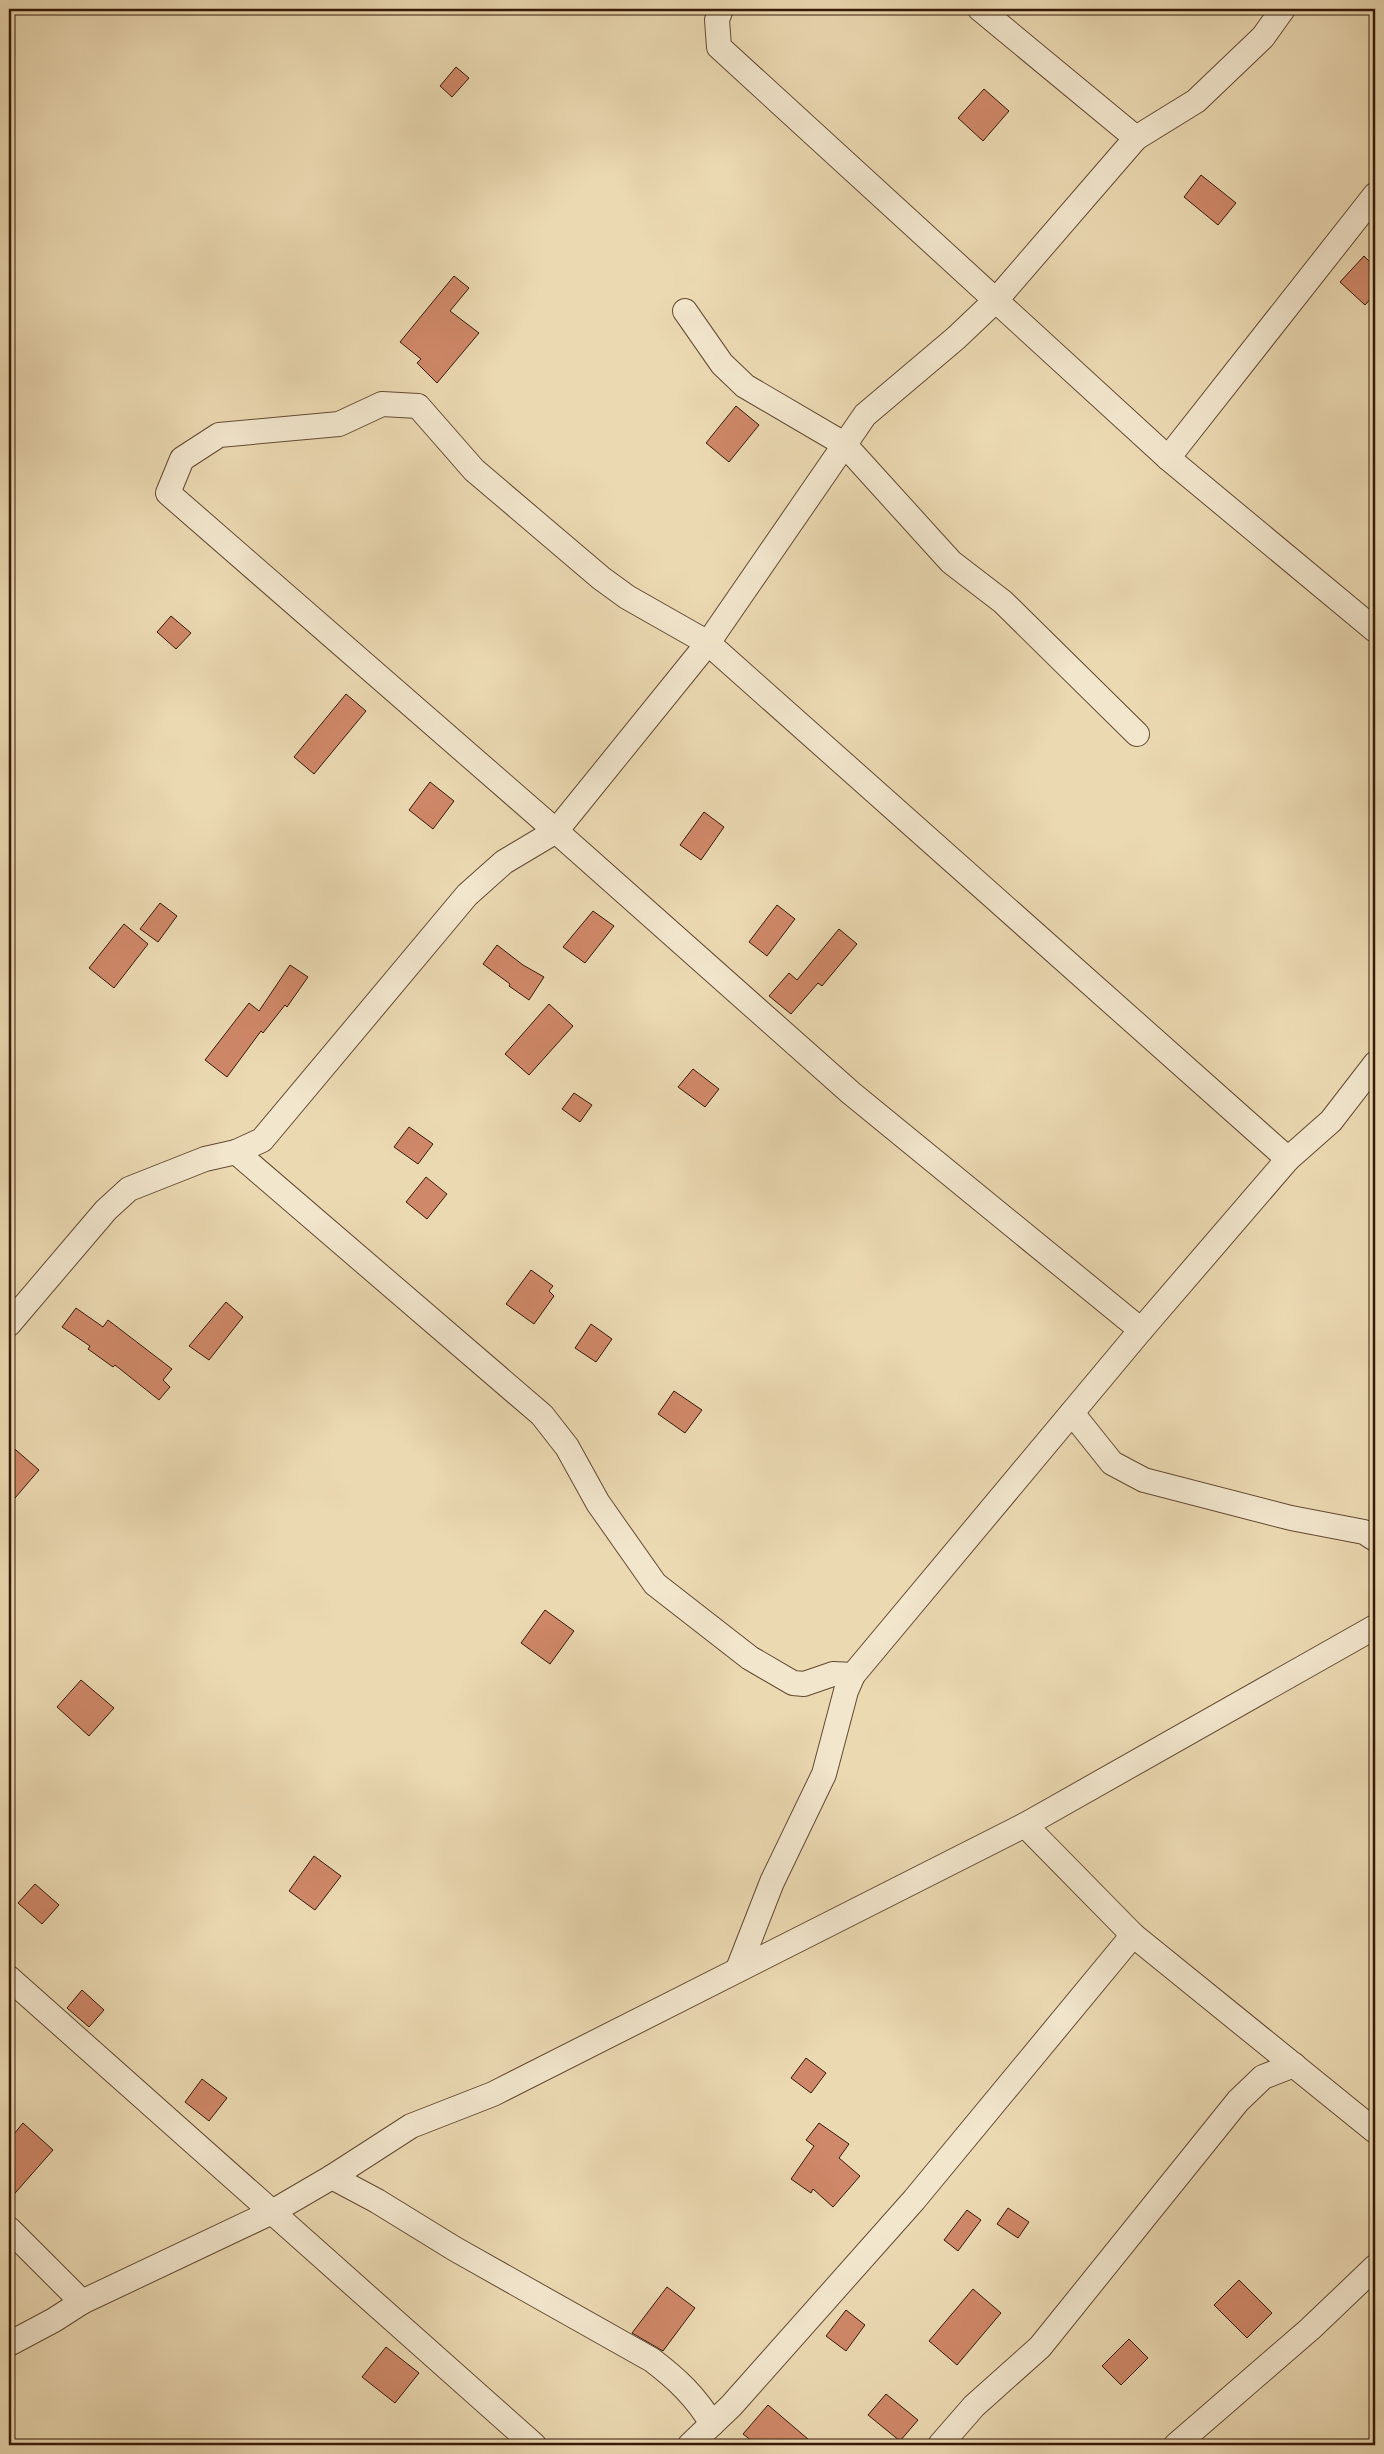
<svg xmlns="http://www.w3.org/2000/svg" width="1384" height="2454" font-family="'EB Garamond',serif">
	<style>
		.building { fill: #cf8869; stroke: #361a07 }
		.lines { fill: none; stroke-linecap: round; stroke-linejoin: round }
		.minor-casing { stroke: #634a32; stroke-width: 26 }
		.minor { stroke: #f2e6cd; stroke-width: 24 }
	</style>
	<rect width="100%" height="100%" fill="#ebd9b2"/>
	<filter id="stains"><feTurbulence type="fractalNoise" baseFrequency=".004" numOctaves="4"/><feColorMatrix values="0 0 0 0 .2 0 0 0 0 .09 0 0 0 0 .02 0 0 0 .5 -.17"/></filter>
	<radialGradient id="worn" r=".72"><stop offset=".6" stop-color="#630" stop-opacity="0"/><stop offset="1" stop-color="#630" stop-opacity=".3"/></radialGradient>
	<g class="building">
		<path d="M456,67L469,78L452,97L440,86Z"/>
		<path d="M984,89L1009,111L983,141L958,118Z"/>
		<path d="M1201,175L1236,203L1218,225L1184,197Z"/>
		<path d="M1364,256L1375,267V294L1365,305L1340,282Z"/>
		<path d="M454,276L469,288L450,311L479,333L437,383L417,363L421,359L400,342Z"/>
		<path d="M736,406L759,425L729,462L706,443Z"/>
		<path d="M171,616L191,633L176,649L157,632Z"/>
		<path d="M346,694L366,711L314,774L294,757Z"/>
		<path d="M430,782L454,801L433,829L409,810Z"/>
		<path d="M704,812L724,827L701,860L680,845Z"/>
		<path d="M160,903L177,916L158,942L140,929Z"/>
		<path d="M777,905L795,919L767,956L749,942Z"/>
		<path d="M593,911L614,926L585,963L563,947Z"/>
		<path d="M124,924L148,944L114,988L89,968Z"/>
		<path d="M839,929L857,944L822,986L818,983L791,1014L769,996L789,973L797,980Z"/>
		<path d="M497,945L523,965L544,977L529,1000L509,986L510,984L483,964Z"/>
		<path d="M290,965L308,977L287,1007L285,1005L263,1033L261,1031L227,1077L205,1060L249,1003L259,1011Z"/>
		<path d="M549,1004L573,1026L529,1075L505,1054Z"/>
		<path d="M693,1069L719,1089L705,1107L678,1087Z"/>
		<path d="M574,1093L592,1105L580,1122L562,1109Z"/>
		<path d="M409,1127L433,1144L418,1164L394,1147Z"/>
		<path d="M426,1177L447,1194L427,1219L406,1202Z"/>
		<path d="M531,1270L553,1286L549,1291L554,1296L534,1324L506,1304Z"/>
		<path d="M226,1302L243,1317L209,1360L189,1346Z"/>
		<path d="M76,1308L103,1327L108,1320L172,1369L163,1380L170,1387L159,1400L115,1365L113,1367L88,1349L90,1346L62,1327Z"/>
		<path d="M591,1324L612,1339L596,1362L575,1348Z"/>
		<path d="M674,1391L702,1410L685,1433L658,1414Z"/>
		<path d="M9,1444L39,1470L9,1505Z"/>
		<path d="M545,1610L574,1631L550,1664L521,1643Z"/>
		<path d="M81,1680L114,1708L89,1736L57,1707Z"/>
		<path d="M314,1856L341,1876L315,1910L289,1891Z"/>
		<path d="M35,1884L59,1905L42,1924L18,1903Z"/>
		<path d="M82,1990L104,2010L89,2027L67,2008Z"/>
		<path d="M806,2058L826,2073L811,2093L791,2078Z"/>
		<path d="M202,2079L227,2098L209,2121L185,2102Z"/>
		<path d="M23,2123L53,2150L9,2200V2140Z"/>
		<path d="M819,2123L849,2144L839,2158L860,2176L833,2207L813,2189L811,2193L791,2179L814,2146L806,2140Z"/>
		<path d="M1008,2208L1029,2222L1018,2238L997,2224Z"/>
		<path d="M967,2210L981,2220L958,2251L944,2240Z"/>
		<path d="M1239,2280L1272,2313L1247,2338L1214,2305Z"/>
		<path d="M667,2287L695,2308L663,2351L632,2333Z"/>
		<path d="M973,2289L1001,2313L957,2365L929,2341Z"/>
		<path d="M846,2310L865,2325L846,2351L826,2336Z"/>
		<path d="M1129,2339L1148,2358L1121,2385L1102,2366Z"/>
		<path d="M386,2347L419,2373L395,2403L362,2377Z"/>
		<path d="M886,2394L918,2420L900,2441L868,2415Z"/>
		<path d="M768,2405L815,2445H757L743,2434Z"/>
	</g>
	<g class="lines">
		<g class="minor-casing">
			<g id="minor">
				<path d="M721,9L717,20L719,47L1168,458L1375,630"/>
				<path d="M980,9L1136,138"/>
				<path d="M685,311L722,364L745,386L844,444L951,562L1003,602L1137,734"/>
				<path d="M1168,458L1375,195"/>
				<path d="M236,1152L542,1415L567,1447L598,1503L655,1584L750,1658L793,1683L804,1684L833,1674L853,1675"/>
				<path d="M9,1324L106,1210L129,1189L205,1159L236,1152L262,1140L467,895L504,862L556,831L708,643L865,415L956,338L996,300L1136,138L1196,101L1263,37L1283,9"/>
				<path d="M1141,1330L851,1093L556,831L168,493L182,459L219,435L339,424L382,404L418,406L474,470L601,578L627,597L708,643L1288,1159"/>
				<path d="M1072,1413L1112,1463L1144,1480L1291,1518L1364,1532L1375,1539"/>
				<path d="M1025,1825L1133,1935L1375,2131"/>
				<path d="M738,1969L772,1882L824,1774L846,1691L853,1675L1141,1330L1288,1159L1331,1121L1375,1064"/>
				<path d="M9,1978L534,2445"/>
				<path d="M332,2177L377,2201L455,2249L652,2360C677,2379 696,2397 712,2424"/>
				<path d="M9,2229L82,2302"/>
				<path d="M9,2344L54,2320L82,2302L272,2212L332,2177L411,2126L493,2094L1025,1825L1375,1627"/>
				<path d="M690,2445L731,2406L914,2200L1133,1935"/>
				<path d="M940,2445L974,2406L1040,2347L1238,2101L1263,2077L1294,2065"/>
				<path d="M1176,2445L1310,2329L1375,2267"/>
			</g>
		</g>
		<use href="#minor" class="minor"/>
	</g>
	<rect width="1384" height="2454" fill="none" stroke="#ebd9b2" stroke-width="30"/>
	<rect x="10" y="10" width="1364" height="2434" fill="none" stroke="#361a07" stroke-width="2.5"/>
	<rect x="15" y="15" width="1354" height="2424" fill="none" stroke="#361a07"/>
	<rect width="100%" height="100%" filter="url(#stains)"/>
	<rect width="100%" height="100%" fill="url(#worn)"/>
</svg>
